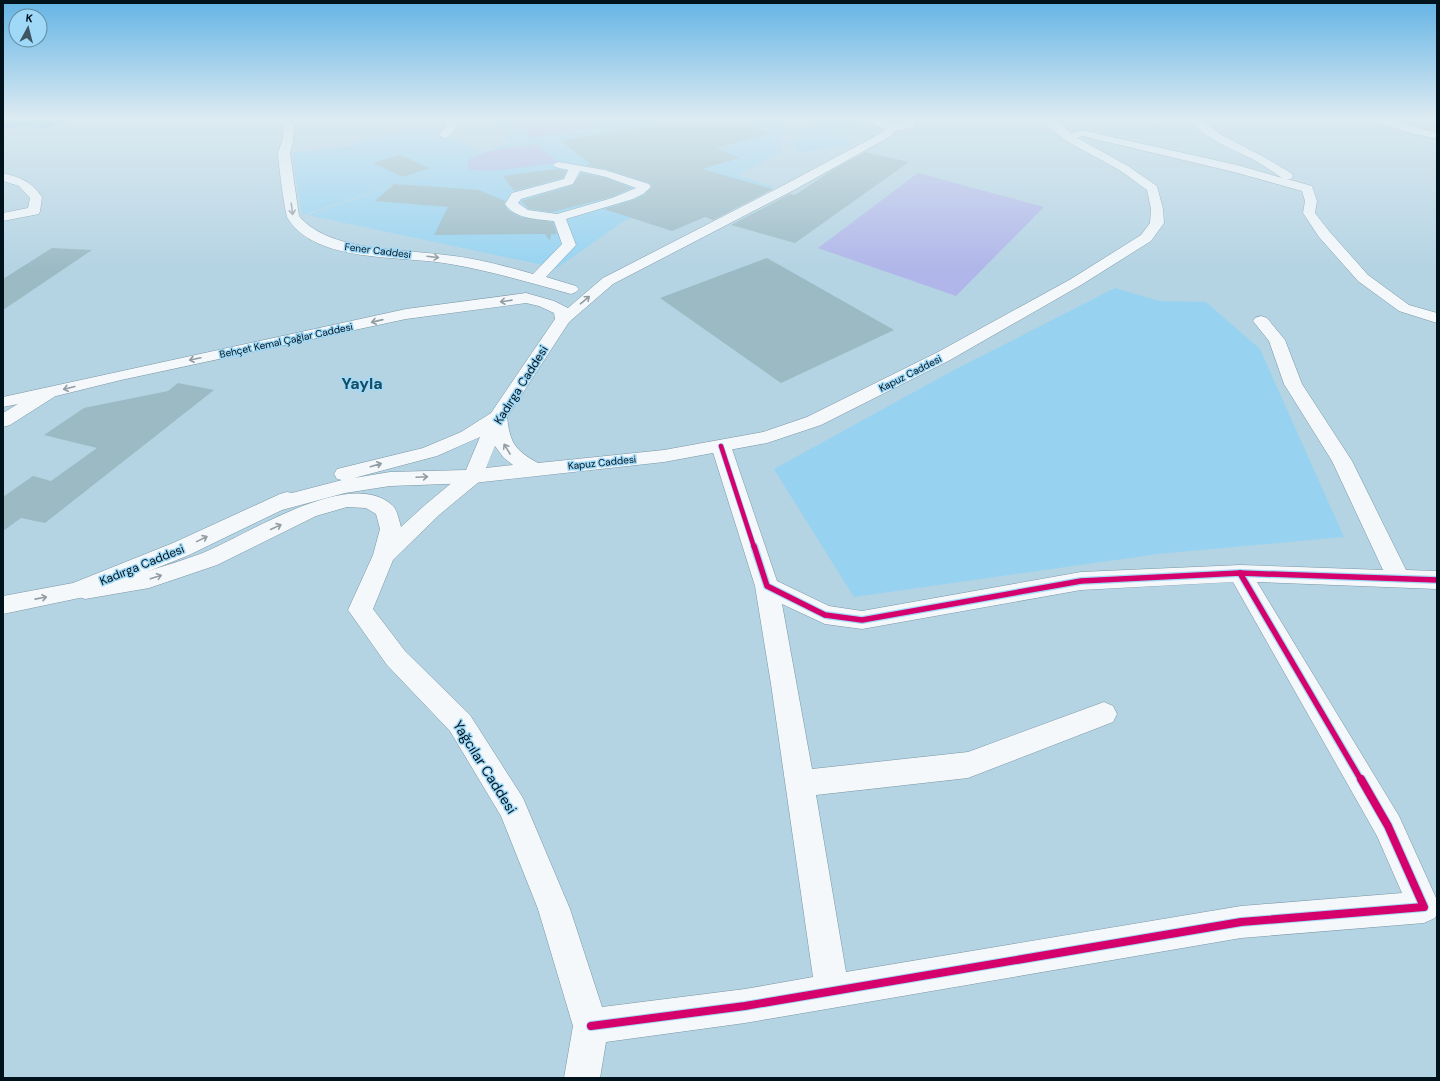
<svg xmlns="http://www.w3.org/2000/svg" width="1440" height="1081" font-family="'DM Sans',sans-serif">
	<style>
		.built { fill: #97d3f1 }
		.green { fill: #b0b6e9 }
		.water { fill: #3eb4e0 }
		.building { fill: #9bbac4 }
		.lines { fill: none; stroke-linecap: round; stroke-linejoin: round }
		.street-casing { stroke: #7996a4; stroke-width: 1 }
		.secondary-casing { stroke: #7996a4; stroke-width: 1 }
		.street { fill: #f4f8fb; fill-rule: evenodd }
		.secondary { fill: #f4f8fb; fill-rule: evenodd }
		.cycleway-far2-casing { stroke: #a0d9f7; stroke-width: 6 }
		.cycleway-far1-casing { stroke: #a0d9f7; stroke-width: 8 }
		.cycleway-casing { stroke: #a0d9f7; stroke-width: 10 }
		.cycleway-far2 { stroke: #d6006c; stroke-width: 4.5 }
		.cycleway-far1 { stroke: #d6006c; stroke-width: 5.5 }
		.cycleway { stroke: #d6006c; stroke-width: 8 }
		.oneway { stroke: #929ca2 }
		.labels { text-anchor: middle; stroke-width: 3; stroke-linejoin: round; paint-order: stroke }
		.far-street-label { font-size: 10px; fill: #00131d; stroke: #a0d9f7 }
		.street-label { font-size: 12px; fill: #00131d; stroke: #a0d9f7 }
		.near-street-label { font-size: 14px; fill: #00131d; stroke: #a0d9f7 }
		.district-label { font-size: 16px; font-weight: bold; fill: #114c65; stroke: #a0d9f7 }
	</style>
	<rect width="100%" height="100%" fill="#b4d3e3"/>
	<g class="built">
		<path d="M496,118H782L781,152L736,175L774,187L744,201L710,190L624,221L557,268L307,215L457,165L302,215L292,153L347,146L419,125L486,153L509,142Z"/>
		<path d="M846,118L859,121L854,122L862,128L837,132L838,135H843L852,145L800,152L786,141L807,139L803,134H794L789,130L806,127L812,130L817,128L808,124Z"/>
		<path d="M1115,288L1159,301L1206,302L1260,349L1344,537L1158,554L854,597L774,469L954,370Z"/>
	</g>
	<g class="green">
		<path d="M514,118H574L586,129L532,137Z"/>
		<path d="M537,144L558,163L492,171L467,169L469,159L489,151Z"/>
		<path d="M918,173L1044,207L956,296L818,248Z"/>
	</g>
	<path class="water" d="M3,118H80L46,128L19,126L3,129Z"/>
	<g class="building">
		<path d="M716,118H729L769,133L716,148L740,158L702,169L773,189L713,220L705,217L672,231L604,209L634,200L644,195L652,186L649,183L605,169L585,165L591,164L561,141L607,132Z"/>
		<path d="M865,152L909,162L795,243L731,225L790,194L795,195L834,169Z"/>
		<path d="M400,155L430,168L403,177L373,163Z"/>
		<path d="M556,169L566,171L563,178L514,191L503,176Z"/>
		<path d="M581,173L606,178L632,188L612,197L552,212L529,209L521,201L573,185Z"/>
		<path d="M394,184L479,190L505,201L504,204L508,210L520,217L553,222L557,234H551L550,241L545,234L434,235L448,207L375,201Z"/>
		<path d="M52,248L92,250L3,310V279Z"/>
		<path d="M767,258L894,330L781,383L660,298Z"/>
		<path d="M178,383L214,390L45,523L21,518L3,531V497L33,476L51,481L97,448L44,435L84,408L168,391Z"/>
	</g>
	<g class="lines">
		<g class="street-casing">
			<g id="street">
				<path d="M277,118H287L294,126L293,141L290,153L299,216C329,252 403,249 446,255C475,258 505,266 533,274L562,244L554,221C537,219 515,219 505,204L512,193L564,179L568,170L555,167L553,165L555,163L559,162L605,170L649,184L651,187L643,194L633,199L566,219L576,245L546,277L576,286L579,289L576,292L571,294C531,283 491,271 450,264C403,255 317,264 288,219C285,215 278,160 278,153C279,149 281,145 282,142C283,137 283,131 284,126ZM580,171L606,177L636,188L612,198L557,214L528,210L518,203L521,199L573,184Z"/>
				<path d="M441,118H451L456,124V128L448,137L444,138L439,135L446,127V124Z"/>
				<path d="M874,118H884L883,120C889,125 898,125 905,123L900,118H914L916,124L911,128L895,131L891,136L794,190L613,284L569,322L563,324L557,322L555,319L603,278L786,184L883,132L885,129L876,126L872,121Z"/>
				<path d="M1145,118H1155L1158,122L1157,124H1149Z"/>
				<path d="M1188,118H1199L1220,134L1264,157L1291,173L1293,176L1291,179H1287L1312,186L1317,201L1315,213L1329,231L1368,275L1409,305L1437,313V323L1399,311L1358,281L1319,237L1303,213L1305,201L1302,191L1234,172L1082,136L1070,141L1065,138L1066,136L1081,130L1237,165L1282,178C1273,172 1265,166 1256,161C1233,149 1204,139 1188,118Z"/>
				<path d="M1368,118H1383L1437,133V139L1411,133L1369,120Z"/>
				<path d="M3,173C21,178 31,181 42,197L40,211L39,214L3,221V213L28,208L30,198L19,186L3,181Z"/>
				<path d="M1261,316L1267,318L1285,340L1302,384L1352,461L1406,570L1437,571V589L1257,582L1399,816L1437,900V914L1435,918L1424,923L1241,938L745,1023L606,1042L600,1078H564L573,1026L538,909L501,816L450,731L387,665L348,610L373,555L380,529L376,514L366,508L347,507L316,516L217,565L149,588L85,599L77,596L73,590L77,584L85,581C106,578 128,576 148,571C165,566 183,560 200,554C245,537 348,466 392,505C397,509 399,520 401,527L425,505L466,471L473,469L480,471L483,476L480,481L439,515L393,560L373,609L405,651L470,715L523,798L570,909L602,1007L745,989L813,977L771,684L755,586L711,446L714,442L721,440L728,442L731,446L777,581L829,606L862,611L1081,572L1240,565L1383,570L1332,461L1284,384L1269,341L1253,321L1255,318ZM1233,582L1377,836L1402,893L1241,906L846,972L816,795L968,778L1113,722L1117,714L1113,706L1104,702L968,752L812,769L782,604L825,624L862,629L1081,590Z"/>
				<path d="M48,388L54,389L57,393L54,397L10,425L3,427V413L42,389Z"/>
			</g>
		</g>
		<g class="secondary-casing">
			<path id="secondary" d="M1043,118H1053L1074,136L1128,166L1157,186L1163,209L1164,223L1151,241L1081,285L950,360L821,425L767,443L664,462L473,483L390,486L345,493L282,510L189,555L84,597L3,614V596L73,583L173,543L280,494L287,492L292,493L342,480L337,479L334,474L337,469L423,448L461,432L491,413L555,319L554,313L539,306L526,303L406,319L121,380L48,398L3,407V397L406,309L526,293L554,301L568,308L570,311L571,319L507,417C510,443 515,450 538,463L664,450L763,432L807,417L938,352L1071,279L1141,235L1150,223L1151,209L1147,190C1138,184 1129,176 1119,170C1099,157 1053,139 1043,118ZM480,437L466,470L390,472L354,478L437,456ZM495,446L504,458L513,465L486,468Z"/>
		</g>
		<use href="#street" class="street"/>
		<use href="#secondary" class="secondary"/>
		<g class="cycleway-far2-casing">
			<path id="cycleway-far2" d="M721,446L754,547"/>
		</g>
		<g class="cycleway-far1-casing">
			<g id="cycleway-far1">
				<path d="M754,546L767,586L825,615L862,620L1081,581L1240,573L1437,580"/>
				<path d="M1240,573L1361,780"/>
			</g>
		</g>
		<g class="cycleway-casing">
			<path id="cycleway" d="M591,1026L745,1006L1241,922L1424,907L1388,826L1361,779"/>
		</g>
		<use href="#cycleway-far2" class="cycleway-far2"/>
		<use href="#cycleway-far1" class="cycleway-far1"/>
		<use href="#cycleway" class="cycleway"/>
	</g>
	<defs><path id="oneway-shaft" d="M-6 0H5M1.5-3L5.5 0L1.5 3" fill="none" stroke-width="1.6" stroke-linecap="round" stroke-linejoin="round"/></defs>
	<g class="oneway">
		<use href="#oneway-shaft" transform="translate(292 209) rotate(82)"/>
		<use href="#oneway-shaft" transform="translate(433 257) rotate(7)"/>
		<use href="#oneway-shaft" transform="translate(585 300) rotate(-40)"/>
		<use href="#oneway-shaft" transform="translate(506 301) rotate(172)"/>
		<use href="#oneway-shaft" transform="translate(377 321) rotate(167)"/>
		<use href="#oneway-shaft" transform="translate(195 359) rotate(168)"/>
		<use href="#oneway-shaft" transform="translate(69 388) rotate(166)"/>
		<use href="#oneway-shaft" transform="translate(507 449) rotate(-121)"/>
		<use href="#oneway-shaft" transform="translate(376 465) rotate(-16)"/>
		<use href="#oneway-shaft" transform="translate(422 477) rotate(-3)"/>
		<use href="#oneway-shaft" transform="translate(276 527) rotate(-25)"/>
		<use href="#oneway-shaft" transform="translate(202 539) rotate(-26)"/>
		<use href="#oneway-shaft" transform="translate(156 577) rotate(-18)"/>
		<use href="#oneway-shaft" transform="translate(41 598) rotate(-11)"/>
	</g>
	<linearGradient id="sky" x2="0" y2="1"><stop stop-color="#64b4e5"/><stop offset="0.44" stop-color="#ddebf2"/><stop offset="1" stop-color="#ddebf2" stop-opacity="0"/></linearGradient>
	<rect width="1440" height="269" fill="url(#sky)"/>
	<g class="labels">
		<g class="far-street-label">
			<text transform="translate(378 250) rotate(7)" y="4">Fener Caddesi</text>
			<text transform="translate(286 340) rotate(-12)" y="4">Behçet Kemal Çağlar Caddesi</text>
			<text transform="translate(910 373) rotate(-27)" y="4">Kapuz Caddesi</text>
			<text transform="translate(602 462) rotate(-6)" y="4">Kapuz Caddesi</text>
		</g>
		<g class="street-label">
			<text transform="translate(521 385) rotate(-58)" y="4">Kadırga Caddesi</text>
			<text transform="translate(142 565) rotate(-22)" y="4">Kadırga Caddesi</text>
		</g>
		<g class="near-street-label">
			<text transform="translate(485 767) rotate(58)" y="5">Yağcılar Caddesi</text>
		</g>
		<g class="district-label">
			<text x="362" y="389">Yayla</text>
		</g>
	</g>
	<rect width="1440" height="1081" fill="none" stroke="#00131d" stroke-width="8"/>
	<g transform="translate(28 28) rotate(7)"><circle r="19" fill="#a0d9f7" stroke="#608aa0"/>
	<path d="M0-3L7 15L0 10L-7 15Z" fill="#3f5662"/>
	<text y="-6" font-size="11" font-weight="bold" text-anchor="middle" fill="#00131d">K</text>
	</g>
</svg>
